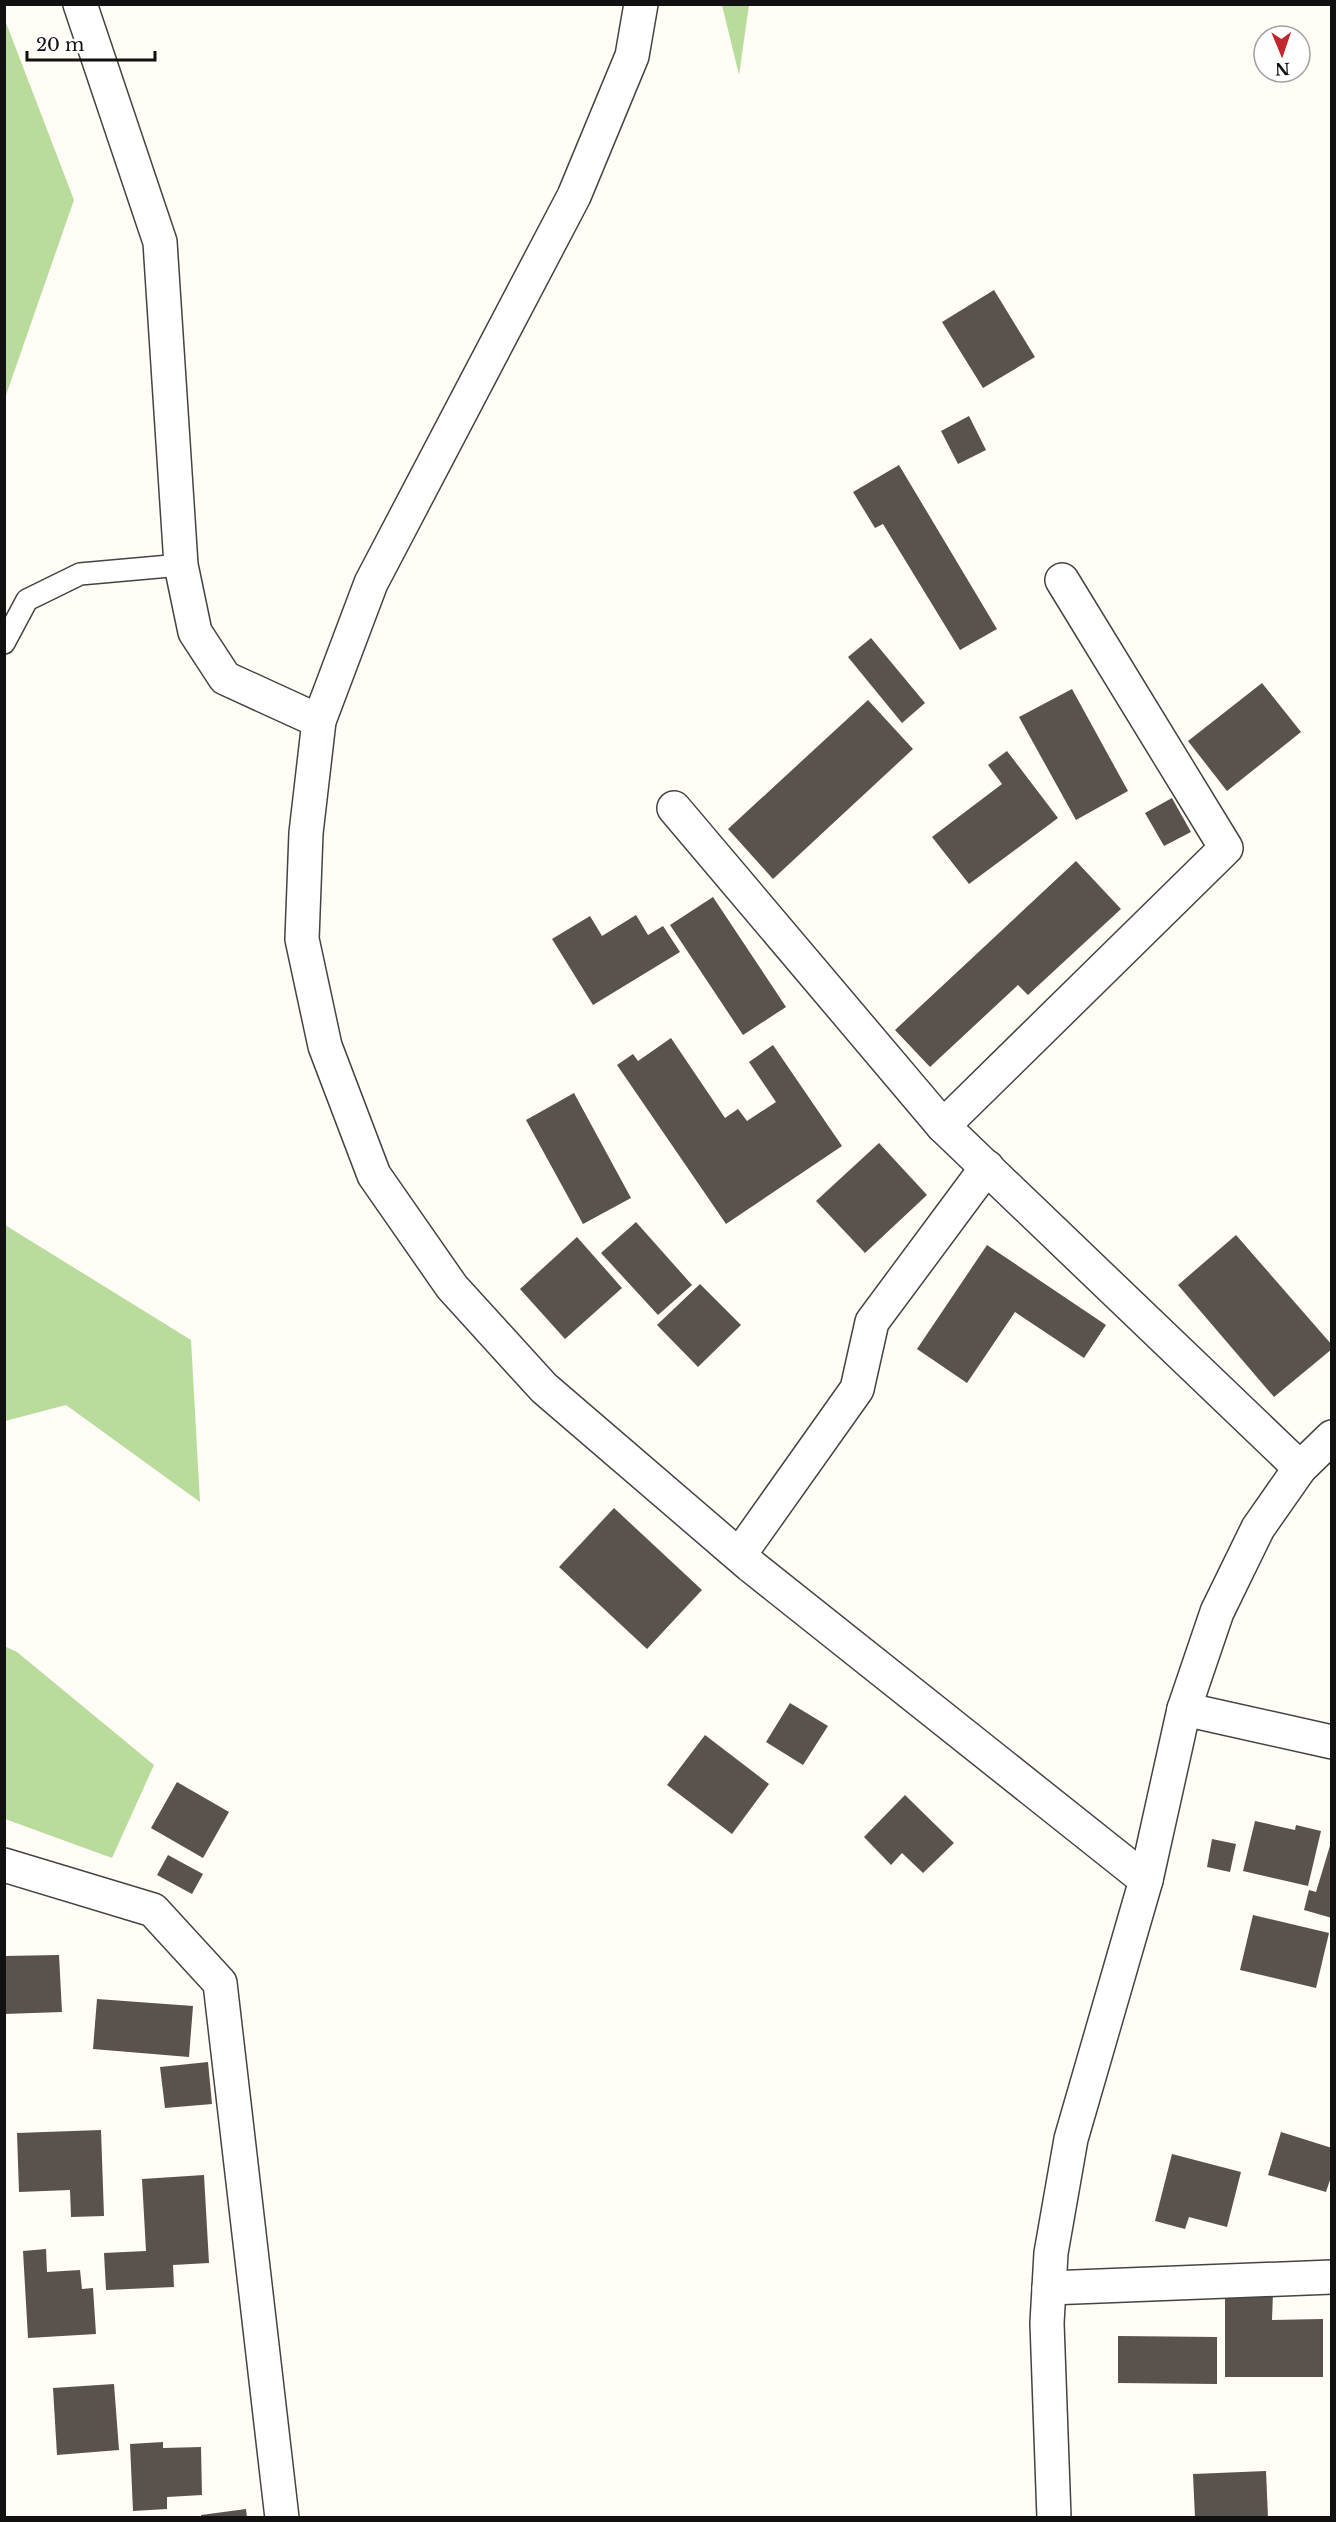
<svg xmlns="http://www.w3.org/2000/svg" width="1336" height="2522" font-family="'Libre Baskerville',serif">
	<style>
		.forest { fill: #b9dc9c }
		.building { fill: #5a524d }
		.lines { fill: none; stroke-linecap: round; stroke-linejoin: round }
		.service-casing { stroke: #444; stroke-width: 24 }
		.minor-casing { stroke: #444; stroke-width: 36 }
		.tertiary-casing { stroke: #444; stroke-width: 36 }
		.service { stroke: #fff; stroke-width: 21 }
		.minor { stroke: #fff; stroke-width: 33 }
		.tertiary { stroke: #fff; stroke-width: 33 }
	</style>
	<rect width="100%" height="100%" fill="#fffdf5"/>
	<g class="forest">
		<path d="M722,5H749L739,75Z"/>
		<path d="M5,20L74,200L5,398Z"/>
		<path d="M5,1225L191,1340L200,1502L66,1405L5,1421Z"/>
		<path d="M4,1646L17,1652L154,1765L112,1858L5,1819Z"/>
	</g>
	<g class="building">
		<path d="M994,290L1035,357L983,388L942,322Z"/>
		<path d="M969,416L986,450L958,464L941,431Z"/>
		<path d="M899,465L997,629L960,650L883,524L875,528L853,492Z"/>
		<path d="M871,638L925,703L902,723L848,657Z"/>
		<path d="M1262,683L1301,732L1227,791L1188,741Z"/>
		<path d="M1072,689L1128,791L1076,820L1019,717Z"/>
		<path d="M868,700L913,749L773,879L728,829Z"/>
		<path d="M1007,751L1058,818L969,884L932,837L1002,784L988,765Z"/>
		<path d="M1172,798L1191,832L1164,846L1145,813Z"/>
		<path d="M1076,861L1121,909L1028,995L1018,985L930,1067L895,1030Z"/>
		<path d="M713,897L786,1007L743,1035L670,925Z"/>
		<path d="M636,915L648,935L663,926L680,952L593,1005L552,939L590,916L602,936Z"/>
		<path d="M671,1038L725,1118L738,1109L747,1121L776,1102L749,1062L773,1045L842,1146L726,1224L617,1065L633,1054L638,1061Z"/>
		<path d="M574,1093L631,1198L583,1224L526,1120Z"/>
		<path d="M879,1143L927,1195L865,1253L816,1201Z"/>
		<path d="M636,1222L692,1285L658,1315L601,1253Z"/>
		<path d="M1236,1235L1332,1345V1349L1274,1397L1178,1285Z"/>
		<path d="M577,1237L622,1288L565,1339L520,1289Z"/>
		<path d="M987,1245L1106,1325L1084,1358L1015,1312L967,1383L917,1349Z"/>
		<path d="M700,1284L741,1325L698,1367L657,1325Z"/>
		<path d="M614,1508L702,1590L647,1649L559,1567Z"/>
		<path d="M790,1703L828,1726L803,1765L766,1742Z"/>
		<path d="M705,1735L769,1784L732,1834L667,1785Z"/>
		<path d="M177,1782L229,1812L203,1858L151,1828Z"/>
		<path d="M905,1795L954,1843L923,1873L902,1853L891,1865L864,1837Z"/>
		<path d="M1255,1821L1295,1830L1296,1825L1321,1831L1308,1886L1243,1871Z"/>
		<path d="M1212,1839L1236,1844L1230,1872L1207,1867Z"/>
		<path d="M1332,1839V1918L1304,1910L1309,1890L1316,1892Z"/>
		<path d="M168,1855L203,1874L192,1894L157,1875Z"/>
		<path d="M1253,1915L1329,1933L1316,1988L1240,1970Z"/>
		<path d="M59,1955L62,2012L4,2014V1956Z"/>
		<path d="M97,1999L193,2006L189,2057L93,2049Z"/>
		<path d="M208,2062L212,2104L165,2108L160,2067Z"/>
		<path d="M101,2130L104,2216L71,2217L70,2190L19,2192L17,2133Z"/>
		<path d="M1281,2132L1332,2148V2174L1326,2192L1268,2175Z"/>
		<path d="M1172,2154L1241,2172L1227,2227L1189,2217L1185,2229L1155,2221Z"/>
		<path d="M204,2175L209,2263L173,2265L174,2287L106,2290L104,2253L146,2251L142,2179Z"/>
		<path d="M46,2249L47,2272L80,2270L82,2289L93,2288L96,2334L28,2338L23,2251Z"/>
		<path d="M1225,2292H1273L1272,2320L1323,2319V2377H1225Z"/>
		<path d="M1118,2336L1217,2337V2384L1118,2383Z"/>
		<path d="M114,2384L119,2450L57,2455L53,2388Z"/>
		<path d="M163,2442V2448L201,2447L202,2495L167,2497V2509L133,2511L130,2444Z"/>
		<path d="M1266,2471L1268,2518H1195L1193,2474Z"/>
		<path d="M246,2509L247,2518H201V2515Z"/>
	</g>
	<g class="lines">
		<g class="service-casing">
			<path id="service" d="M4,643L27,600L80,574L181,565"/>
		</g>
		<g class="minor-casing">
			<g id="minor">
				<path d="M80,4L160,242L181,565L195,632L225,678L319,721"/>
				<path d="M674,808L943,1126L1300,1468"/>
				<path d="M943,1126L1226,848L1062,580"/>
				<path d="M740,1554L857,1389L872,1322L987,1167"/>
				<path d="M1184,1709L1332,1742"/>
				<path d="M4,1865L153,1910L220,1983L282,2518"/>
				<path d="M1049,2288L1332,2277"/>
				<path d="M1054,2518L1047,2323L1051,2253L1071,2139L1146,1880L1184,1709L1217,1612L1258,1528L1300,1468L1332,1437"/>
			</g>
		</g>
		<g class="tertiary-casing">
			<path id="tertiary" d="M641,4L632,56L574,196L371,583L319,721L306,833L302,939L325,1046L374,1175L452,1287L544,1388L750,1565L1146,1880"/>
		</g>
		<use href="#service" class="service"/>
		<use href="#minor" class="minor"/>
		<use href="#tertiary" class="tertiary"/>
	</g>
	<rect width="1336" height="2522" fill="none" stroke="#111111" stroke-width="12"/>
	<g transform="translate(1282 54) rotate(178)"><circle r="28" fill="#ffffff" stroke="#a0a0a0" stroke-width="1.5"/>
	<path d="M0-4.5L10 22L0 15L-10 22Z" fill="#c4262e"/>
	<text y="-9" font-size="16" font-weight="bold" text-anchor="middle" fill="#111111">N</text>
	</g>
	<path d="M27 51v9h128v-9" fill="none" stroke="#111111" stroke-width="3"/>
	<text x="36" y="51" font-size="18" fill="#111111" stroke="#ffffff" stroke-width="4.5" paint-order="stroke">20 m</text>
</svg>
